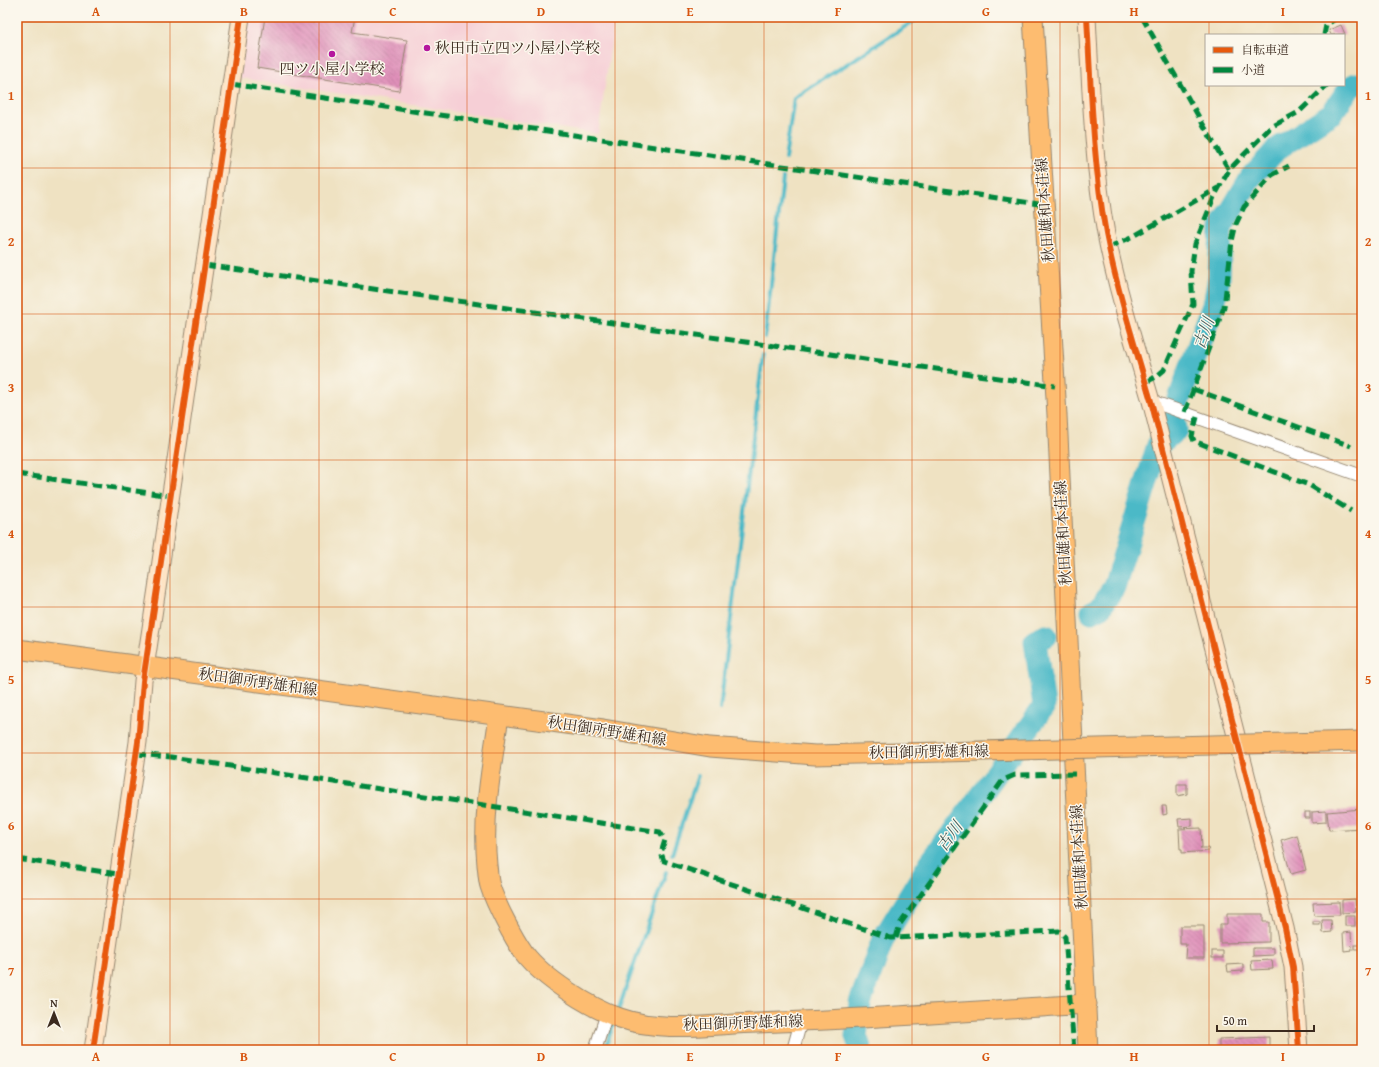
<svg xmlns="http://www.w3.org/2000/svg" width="1379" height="1067" font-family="'Gentium Book Plus','Noto Serif JP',serif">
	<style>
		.built { fill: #f6cfd6 }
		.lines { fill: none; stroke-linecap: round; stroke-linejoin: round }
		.stream { stroke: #4cb9c7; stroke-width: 4 }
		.river { stroke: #4cb9c7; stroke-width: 23 }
		.building { fill: url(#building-back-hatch) }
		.street-casing { stroke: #958670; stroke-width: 14 }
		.secondary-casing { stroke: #958670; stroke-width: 19 }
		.primary-casing { stroke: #958670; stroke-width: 21 }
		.street { stroke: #fff; stroke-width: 12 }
		.secondary { stroke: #fee4c5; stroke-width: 17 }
		.primary { stroke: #fdbc6f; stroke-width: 19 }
		.rail-casing { stroke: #3b2a1e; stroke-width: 4.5 }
		.rail { stroke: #fbf7ec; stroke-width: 3; stroke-dasharray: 9; stroke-linecap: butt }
		.primary-bridge-casing { stroke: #958670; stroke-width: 21; stroke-linecap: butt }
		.primary-bridge { stroke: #fdbc6f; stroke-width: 19 }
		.quiet { stroke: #00873e; stroke-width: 5; stroke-dasharray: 10 5; stroke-linecap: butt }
		.cycleway-casing { stroke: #fbf7ec; stroke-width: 8 }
		.cycleway { stroke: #e8590c; stroke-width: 6 }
		.grid { fill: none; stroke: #d7540e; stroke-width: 1; stroke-opacity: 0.55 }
		.poi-dot { fill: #b5179e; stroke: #fbf7ec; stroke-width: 1.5 }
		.labels { text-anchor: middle; stroke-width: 3; stroke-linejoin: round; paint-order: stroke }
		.poi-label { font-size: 15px; fill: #3b2a1e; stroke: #fbf7ec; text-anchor: start }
		.street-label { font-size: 15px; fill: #3b2a1e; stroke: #fbf7ec }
		.water-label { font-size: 16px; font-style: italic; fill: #415c59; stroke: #fbf7ec }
		.neatline { fill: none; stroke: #d7540e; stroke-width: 1.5 }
		.grid-label { font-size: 13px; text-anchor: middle; font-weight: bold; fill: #d7540e }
	</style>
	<defs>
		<pattern id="building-back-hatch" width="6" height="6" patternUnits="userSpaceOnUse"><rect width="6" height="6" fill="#e090ba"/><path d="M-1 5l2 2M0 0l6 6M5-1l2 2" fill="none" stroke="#b77697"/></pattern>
	</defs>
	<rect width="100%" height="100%" fill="#fbf7ec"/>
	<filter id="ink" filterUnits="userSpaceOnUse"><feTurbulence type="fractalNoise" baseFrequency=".025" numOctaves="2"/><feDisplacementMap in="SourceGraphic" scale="8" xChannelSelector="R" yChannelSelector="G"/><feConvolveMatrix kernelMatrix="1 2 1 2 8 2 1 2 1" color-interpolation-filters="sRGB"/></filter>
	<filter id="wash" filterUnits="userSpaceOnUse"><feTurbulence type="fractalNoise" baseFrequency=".012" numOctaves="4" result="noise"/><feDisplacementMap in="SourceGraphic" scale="16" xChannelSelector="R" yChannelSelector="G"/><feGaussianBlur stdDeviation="0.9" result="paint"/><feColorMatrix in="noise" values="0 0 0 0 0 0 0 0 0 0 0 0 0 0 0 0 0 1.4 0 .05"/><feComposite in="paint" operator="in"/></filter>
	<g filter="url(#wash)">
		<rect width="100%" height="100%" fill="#efe2c2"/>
		<path class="built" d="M248,17H615L598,134L239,78Z"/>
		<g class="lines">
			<g class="stream">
				<path d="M785,159L794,98L920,17"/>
				<path d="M765,337L783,178"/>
				<path d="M720,709L763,355"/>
				<path d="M672,854L698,775"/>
				<path d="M618,1011L666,872"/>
				<path d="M605,1050L614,1022"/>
			</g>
			<g class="river">
				<path d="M1092,612L1100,608L1114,587L1158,445L1176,430L1174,413L1215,300L1219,277L1221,228L1251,177L1277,149L1332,113L1350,87L1356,84"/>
				<path d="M861,1050L856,1036L860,1003L883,939L930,863L973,806L1044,706L1035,641L1046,636"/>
			</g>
		</g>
		<g id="blocks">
			<g class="building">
				<path d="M265,17H279L314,23L315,17H355L352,32L407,40L399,91L257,68Z"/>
				<path d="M1341,25L1345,34L1331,35L1329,30Z"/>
				<path d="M1177,784H1187V794L1177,796Z"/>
				<path d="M1162,806H1166L1167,814L1163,815Z"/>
				<path d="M1362,809V828L1329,830L1327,812Z"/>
				<path d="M1326,811V822L1312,823V812Z"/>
				<rect x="1305" y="812" width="5" height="6"/>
				<path d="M1192,818V826L1179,827L1178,819Z"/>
				<path d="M1201,828L1202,847L1200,848H1208L1209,851L1182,853V849H1180L1179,829Z"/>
				<path d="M1297,835L1306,870L1291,874L1281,840Z"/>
				<path d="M1355,899L1356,912L1342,913V900Z"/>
				<path d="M1339,902L1340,915L1314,916L1313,903Z"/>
				<path d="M1227,914H1263V922H1269V942L1220,943V924H1227Z"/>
				<rect x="1345" y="916" width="10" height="10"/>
				<path d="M1322,920H1331L1332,932L1323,933Z"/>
				<rect x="1313" y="922" width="7" height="3"/>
				<path d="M1180,926H1204V958H1185L1186,944H1180Z"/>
				<path d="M1351,932L1352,950L1344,951L1343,933Z"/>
				<rect x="1355" y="945" width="7" height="4"/>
				<path d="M1253,948H1274V955L1253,956Z"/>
				<rect x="1212" y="951" width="11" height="7"/>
				<path d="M1272,960L1273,969L1252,970L1251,961Z"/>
				<path d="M1243,964V971L1228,972L1227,965Z"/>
				<path d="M1269,1037V1050H1219V1039Z"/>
			</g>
		</g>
	</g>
	<g filter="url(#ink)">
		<use href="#blocks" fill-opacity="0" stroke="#958670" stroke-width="1"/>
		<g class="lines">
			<g class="street-casing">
				<g id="street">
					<path d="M1151,401L1362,476"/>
					<path d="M595,1050L607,1013"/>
					<path d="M793,1050L801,1021"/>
				</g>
			</g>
			<g class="secondary-casing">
				<g id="secondary">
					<path d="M1087,17C1091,89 1093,163 1106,234C1117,290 1135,346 1151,401L1285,928L1293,967L1299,1050"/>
					<path d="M93,1050L138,742L143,681L158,582L241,17"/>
				</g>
			</g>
			<g class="primary-casing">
				<g id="primary">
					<path d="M1033,17L1057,415L1088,1050"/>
					<path d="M17,649L603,729L710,747L815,755L942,752"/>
					<path d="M499,716C492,765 482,815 487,865C488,872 488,880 490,886C496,905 513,937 524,953C543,978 590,1008 620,1018C662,1033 713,1024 757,1023C867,1019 977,1011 1087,1004"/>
				</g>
			</g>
			<use href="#street" class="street"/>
			<use href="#secondary" class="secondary"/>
			<use href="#primary" class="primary"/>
			<g class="rail-casing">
				<path id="rail" d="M1362,17V18"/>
			</g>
			<use href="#rail" class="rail"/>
			<g class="primary-bridge-casing">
				<path id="primary-bridge" d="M942,752L1362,741"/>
			</g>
			<use href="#primary-bridge" class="primary-bridge"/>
			<g class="quiet">
				<path d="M1142,17L1229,170"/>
				<path d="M1324,35L1326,25L1338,17"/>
				<path d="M231,84L1045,205"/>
				<path d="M1109,247L1134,236L1218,188"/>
				<path d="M205,265L1055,386"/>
				<path d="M1146,382L1156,377L1164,370L1193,304L1191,271L1195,244L1214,197L1229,170L1271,127L1299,112L1327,85"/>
				<path d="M1193,389L1351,446"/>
				<path d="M1185,412L1224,307L1232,241L1236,224L1244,207L1272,175L1289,166"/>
				<path d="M1197,417L1192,436L1194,441L1309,485L1351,511"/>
				<path d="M17,474L171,496"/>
				<path d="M136,754L171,757L660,832L665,840L661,853L664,861L891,938L1059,931L1065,937L1074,1050"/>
				<path d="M17,859L118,874"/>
				<path d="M896,938L900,924L1003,780L1015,775L1075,774"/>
			</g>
			<g class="cycleway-casing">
				<g id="cycleway">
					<path d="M1087,17C1091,89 1093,163 1106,234C1117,290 1135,346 1151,401L1285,928L1293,967L1299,1050"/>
					<path d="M93,1050L138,742L143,681L158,582L241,17"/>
				</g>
			</g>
			<use href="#cycleway" class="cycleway"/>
		</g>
	</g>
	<path class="grid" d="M170,17V1050M319,17V1050M467,17V1050M615,17V1050M764,17V1050M912,17V1050M1060,17V1050M1209,17V35M1209,85V1050M17,168H1362M17,314H1362M17,460H1362M17,607H1362M17,753H1362M17,899H1362"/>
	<g class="poi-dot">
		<circle cx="427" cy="48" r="4"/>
		<circle cx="332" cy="54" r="4"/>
	</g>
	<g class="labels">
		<g class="poi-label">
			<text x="435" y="53">秋田市立四ツ小屋小学校</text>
			<text x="332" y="74" text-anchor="middle">四ツ小屋小学校</text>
		</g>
		<g class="street-label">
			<text transform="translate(1045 210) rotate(-94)" y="5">秋田雄和本荘線</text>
			<text transform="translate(1063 533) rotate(-93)" y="5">秋田雄和本荘線</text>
			<text transform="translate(258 682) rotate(8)" y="5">秋田御所野雄和線</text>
			<text transform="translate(607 731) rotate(9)" y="5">秋田御所野雄和線</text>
			<text transform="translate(929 752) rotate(-1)" y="5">秋田御所野雄和線</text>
			<text transform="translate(1079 857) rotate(-93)" y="5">秋田雄和本荘線</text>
			<text transform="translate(743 1023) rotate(-2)" y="5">秋田御所野雄和線</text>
		</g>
		<g class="water-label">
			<text transform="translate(1203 333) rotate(-70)" y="6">古川</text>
			<text transform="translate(949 836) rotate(-54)" y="6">古川</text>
		</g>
	</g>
	<rect width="1379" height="1067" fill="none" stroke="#fbf7ec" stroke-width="44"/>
	<rect x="1205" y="34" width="140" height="52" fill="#fbf7ec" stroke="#aea59a"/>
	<rect x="1213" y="47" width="20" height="6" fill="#e8590c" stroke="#aea59a"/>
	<text x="1241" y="54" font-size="12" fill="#3b2a1e">自転車道</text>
	<rect x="1213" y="67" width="20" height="6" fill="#00873e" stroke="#aea59a"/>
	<text x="1241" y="74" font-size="12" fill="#3b2a1e">小道</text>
	<g transform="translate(54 1013)" stroke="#fbf7ec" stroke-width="3" paint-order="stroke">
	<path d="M0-3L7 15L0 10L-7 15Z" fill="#3b2a1e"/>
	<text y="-6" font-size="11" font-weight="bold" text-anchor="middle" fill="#3b2a1e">N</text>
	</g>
	<path d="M1217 1025v6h97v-6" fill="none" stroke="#3b2a1e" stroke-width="2"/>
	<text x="1223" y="1025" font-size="12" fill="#3b2a1e" stroke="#fbf7ec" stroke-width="3" paint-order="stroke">50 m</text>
	<rect x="22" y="22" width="1335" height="1023" class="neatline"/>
	<g class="grid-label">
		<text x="96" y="16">A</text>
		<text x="244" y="16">B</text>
		<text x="393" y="16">C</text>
		<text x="541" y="16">D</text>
		<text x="690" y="16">E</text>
		<text x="838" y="16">F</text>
		<text x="986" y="16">G</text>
		<text x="1134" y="16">H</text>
		<text x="1283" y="16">I</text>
		<text x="11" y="100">1</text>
		<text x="1368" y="100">1</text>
		<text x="11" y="246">2</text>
		<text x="1368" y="246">2</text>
		<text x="11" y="392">3</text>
		<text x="1368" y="392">3</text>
		<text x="11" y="538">4</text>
		<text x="1368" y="538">4</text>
		<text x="11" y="684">5</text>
		<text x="1368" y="684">5</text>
		<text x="11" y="830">6</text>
		<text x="1368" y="830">6</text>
		<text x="11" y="976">7</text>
		<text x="1368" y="976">7</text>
		<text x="96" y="1061">A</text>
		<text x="244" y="1061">B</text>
		<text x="393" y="1061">C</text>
		<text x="541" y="1061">D</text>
		<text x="690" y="1061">E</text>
		<text x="838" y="1061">F</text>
		<text x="986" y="1061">G</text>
		<text x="1134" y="1061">H</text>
		<text x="1283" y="1061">I</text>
	</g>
</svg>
